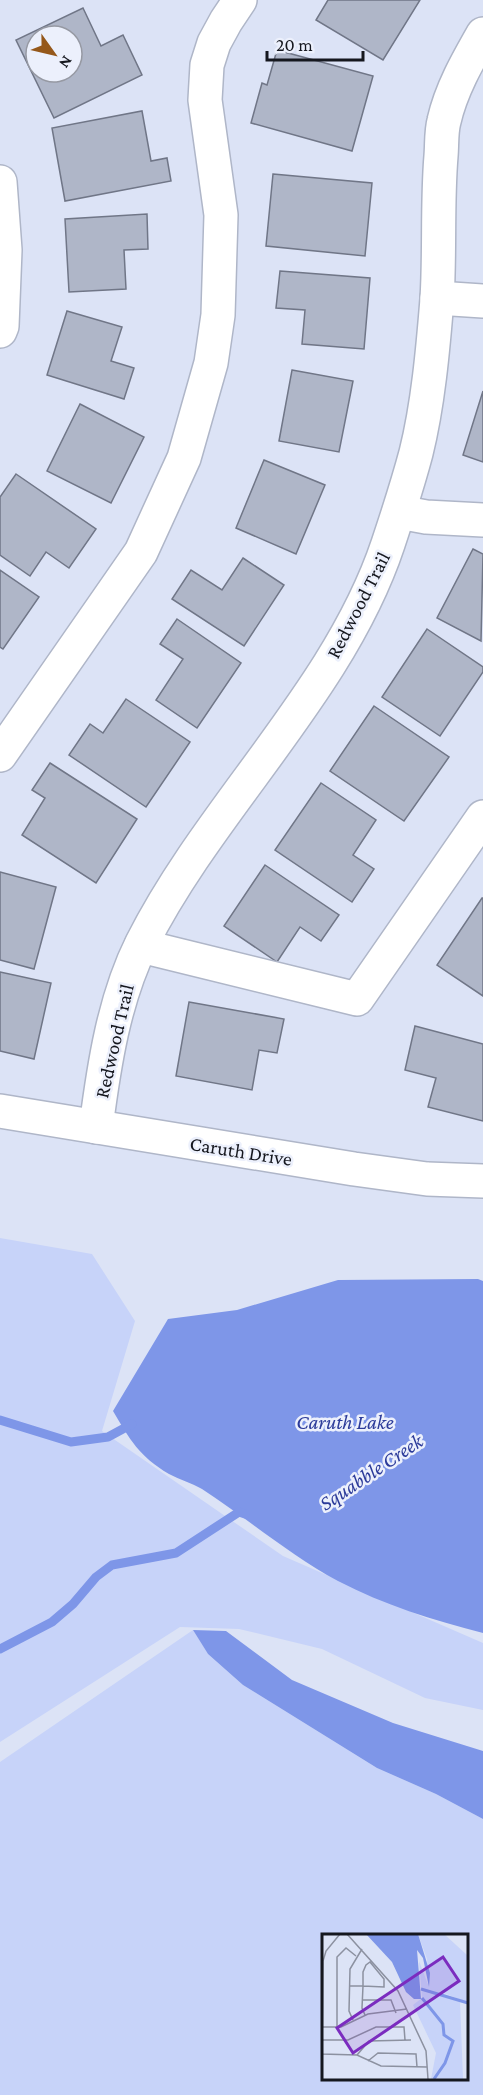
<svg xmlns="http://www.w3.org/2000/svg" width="483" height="2095" font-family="'Crimson Pro',serif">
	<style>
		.green { fill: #c7d3f9; fill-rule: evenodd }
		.water { fill: #7e96e8 }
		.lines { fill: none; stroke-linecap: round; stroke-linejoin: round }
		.stream { stroke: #7e96e8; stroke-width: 9 }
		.building { fill: #afb6c8; stroke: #707687; stroke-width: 1.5; fill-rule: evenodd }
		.minor-casing { stroke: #afb6c8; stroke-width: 36 }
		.minor { stroke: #fff; stroke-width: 33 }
		.labels { text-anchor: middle; stroke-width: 5; stroke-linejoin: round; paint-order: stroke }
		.street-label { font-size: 20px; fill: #15171e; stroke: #ecf0fc }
		.water-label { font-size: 21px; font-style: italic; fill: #2c3b9a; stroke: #ecf0fc }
		.inset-river { fill: none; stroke: #7e96e8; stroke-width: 3 }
		.inset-road { fill: none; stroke: #8c91a0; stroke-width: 1.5 }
		.view { fill: #7b2cbf; fill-opacity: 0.15; stroke: #7b2cbf; stroke-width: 3 }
		.inset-edge { fill: none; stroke: #15171e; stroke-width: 3 }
	</style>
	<rect width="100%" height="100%" fill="#dce3f6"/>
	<g class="green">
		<path d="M0,1238L92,1254L135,1321L102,1431L283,1556L483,1643V1710L425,1698L322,1649L239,1629L180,1627L0,1742Z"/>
		<path d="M193,1630L208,1654L243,1685L377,1768L436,1794L483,1819V2095H0V1762ZM324,1936H466V2078H324Z"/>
	</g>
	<g class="water">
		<path d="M478,1279L483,1281V1633C433,1620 384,1605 338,1581C290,1555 248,1519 202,1489C192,1483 180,1480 169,1474C139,1456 130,1440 113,1411L168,1319L237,1310L338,1280Z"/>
		<path d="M193,1630L226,1631L292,1680L393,1723L483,1751V1819L436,1794L377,1768L243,1685L208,1654Z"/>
	</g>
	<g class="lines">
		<g class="stream">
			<path d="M0,1420L71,1442L108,1437L132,1424"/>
			<path d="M0,1649L52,1622L73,1604L96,1577L112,1565L176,1553L239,1512L245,1514"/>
		</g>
	</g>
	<g class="building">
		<path d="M328,0H420L383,60L316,20Z"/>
		<path d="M83,8L101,46L123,35L142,75L54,118L16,40ZM36,36H72V72H36Z"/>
		<path d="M277,50L373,76L352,151L251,123L262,83L267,85Z"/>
		<path d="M142,111L151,161L167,158L171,181L65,201L52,128Z"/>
		<path d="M273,174L372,183L365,256L266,246Z"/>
		<path d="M147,214L148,249L124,250L126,289L69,292L65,219Z"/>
		<path d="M280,271L370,278L364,349L302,344L305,310L276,308Z"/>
		<path d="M67,311L122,327L111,361L134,368L124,399L47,375Z"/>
		<path d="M292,370L353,381L339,452L279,441Z"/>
		<path d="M483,391V462L463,455Z"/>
		<path d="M80,404L144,437L111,503L47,471Z"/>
		<path d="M264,460L325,485L296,554L236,528Z"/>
		<path d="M16,474L96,529L69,568L46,552L30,576L0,555V497Z"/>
		<path d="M473,549L483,554L481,641L437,618Z"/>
		<path d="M243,558L284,585L244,646L172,599L191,570L222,590Z"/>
		<path d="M0,570L39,597L3,649L0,647Z"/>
		<path d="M177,619L241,663L197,728L156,700L183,659L160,644Z"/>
		<path d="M427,629L483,667V672L440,736L382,697Z"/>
		<path d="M126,699L190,742L146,807L69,755L90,724L103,733Z"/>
		<path d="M374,706L449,757L404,821L330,771Z"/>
		<path d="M50,763L137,819L96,883L22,835L45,798L32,790Z"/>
		<path d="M321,783L376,820L353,855L374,869L352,902L275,850Z"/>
		<path d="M265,865L339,915L321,941L300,927L277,962L224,926Z"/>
		<path d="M0,872L56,887L34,969L0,960Z"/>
		<path d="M482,898H483V996L437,965Z"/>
		<path d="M0,972L51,983L34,1059L0,1051Z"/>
		<path d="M189,1002L284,1019L277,1053L259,1050L252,1090L176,1076Z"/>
		<path d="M415,1026L483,1044V1121L428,1107L436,1078L405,1070Z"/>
	</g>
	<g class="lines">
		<g class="minor-casing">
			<g id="minor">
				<path d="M0,182L5,250L2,326L0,331"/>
				<path d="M437,298L483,301"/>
				<path d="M399,512L426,517L483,520"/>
				<path d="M0,755L141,552L184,458L211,363L218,315L221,215L205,100L207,65L214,43L226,21L240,0"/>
				<path d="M141,946L357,999L483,817"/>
				<path d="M0,1111L354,1169L427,1179L483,1181"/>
				<path d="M96,1127C104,1065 114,999 142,943C211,806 339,691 388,544C398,514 408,483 416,453C428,405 433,349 437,299C440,252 437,204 441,156C442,145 441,132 444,121C451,90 467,62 483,34"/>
			</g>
		</g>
		<use href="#minor" class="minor"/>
	</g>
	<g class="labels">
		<g class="street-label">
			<text transform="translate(358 605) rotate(-63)" y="7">Redwood Trail</text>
			<text transform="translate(114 1041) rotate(-77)" y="7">Redwood Trail</text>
			<text transform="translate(241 1151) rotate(9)" y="7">Caruth Drive</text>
		</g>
		<g class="water-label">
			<text x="345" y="1429">Caruth Lake</text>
			<text transform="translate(371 1472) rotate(-34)" y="7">Squabble Creek</text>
		</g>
	</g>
	<g transform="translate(322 1934)">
		<rect width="146" height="146" fill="#dce3f6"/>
		<path d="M96,0H122L145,21V68L116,57L138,67L141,145H109L114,119L91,71L100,64L97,27L107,53L105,25Z" fill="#c7d3f9"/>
		<path d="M44,0H96L108,39L107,53L101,24L95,16L99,65H92L84,58L70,28Z" fill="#7e96e8"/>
		<path class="inset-river" d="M99,55L146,69M100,64L121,90L122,101L131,107L123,129L112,145"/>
		<path class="inset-road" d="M18,0L4,17L1,27L0,120L35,121L59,132L105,133M25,0L76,57L104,117L106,145M27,52H41L62,53V45L48,28L44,31L41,38V52L40,74L43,81M41,66H69L74,79M31,86L27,77L28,35L40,15M0,93H19L46,80L85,75M15,93V23L24,14L34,22M0,106H26L54,93H82L83,106M35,121L47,107L89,106M46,127L56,119L94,120L95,133"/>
		<path class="view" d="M121,23L137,47L31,119L15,94Z"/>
		<rect width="146" height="146" class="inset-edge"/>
	</g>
	<g transform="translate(54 54) rotate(124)"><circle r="28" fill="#ecf0fc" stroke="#9699a3" stroke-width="1.5"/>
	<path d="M0-4.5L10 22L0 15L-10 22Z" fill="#95581b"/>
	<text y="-9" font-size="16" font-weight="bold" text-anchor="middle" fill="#15171e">N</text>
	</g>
	<path d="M267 51v9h96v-9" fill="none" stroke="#15171e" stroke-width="3"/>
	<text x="276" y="51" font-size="18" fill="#15171e" stroke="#ecf0fc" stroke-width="4.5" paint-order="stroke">20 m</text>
</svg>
